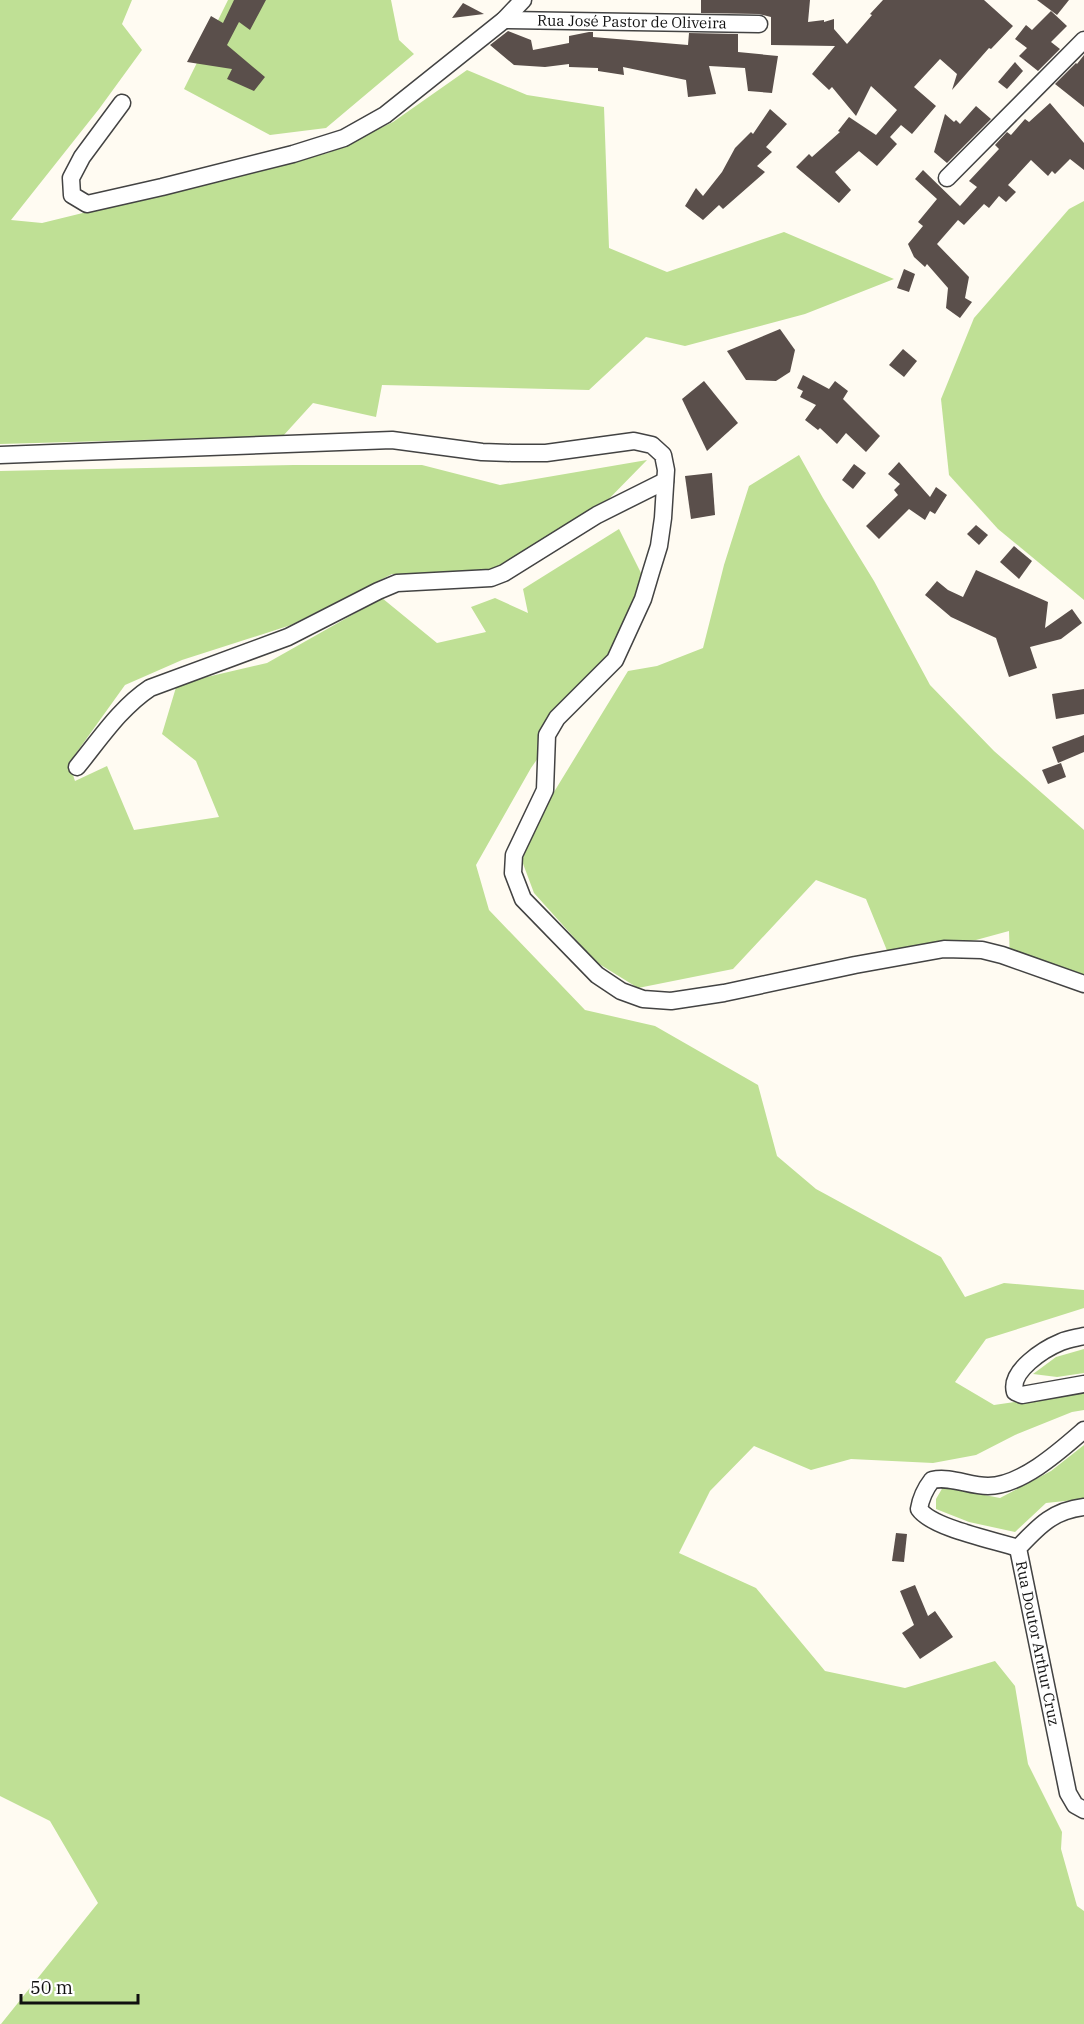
<svg xmlns="http://www.w3.org/2000/svg" width="1084" height="2024" font-family="'IBM Plex Serif',serif">
	<style>
		.forest { fill: #bfe095 }
		.building { fill: #5a4f4b }
		.lines { fill: none; stroke-linecap: round; stroke-linejoin: round }
		.minor-casing { stroke: #434343; stroke-width: 19 }
		.minor { stroke: #fff; stroke-width: 16 }
		.labels { text-anchor: middle; stroke-width: 6; stroke-linejoin: round; paint-order: stroke }
		.street-label { font-size: 15px; fill: #101010; stroke: #fff }
	</style>
	<rect width="100%" height="100%" fill="#fffbf2"/>
	<g class="forest">
		<path d="M0,0H132L122,24L142,50L99,109L11,220L42,223L328,153L393,122L467,70L527,95L604,107L609,248L667,272L784,232L894,279L805,314L685,346L646,337L589,390L382,385L376,417L313,403L283,436L0,444Z"/>
		<path d="M228,0H391L399,40L414,54L326,128L270,135L184,89Z"/>
		<path d="M1084,201V600L998,529L949,475L941,399L974,318L1069,209Z"/>
		<path d="M799,455L823,498L874,581L930,685L994,751L1084,830V993L1010,963L1009,931L976,940L888,953L866,899L816,880L733,969L638,988L596,962L534,893L522,861L535,823L628,671L657,666L703,648L724,565L749,486Z"/>
		<path d="M647,460L599,509L491,581L392,574L291,625L182,660L125,685L69,763L75,781L107,766L134,830L219,817L196,761L162,734L177,684L267,663L382,598L437,643L486,632L471,607L495,598L528,613L523,589L619,529L642,575L624,635L531,768L476,865L489,910L585,1010L655,1026L758,1085L777,1156L816,1189L941,1257L965,1297L1004,1283L1084,1290V1308L986,1339L955,1382L994,1405L1084,1392V1410L1072,1412L1015,1435L976,1455L933,1463L851,1459L811,1470L754,1446L710,1491L679,1553L756,1588L825,1671L905,1688L995,1661L1015,1686L1028,1764L1062,1832L1061,1849L1077,1906L1084,1911V2024H1L98,1903L50,1821L0,1796V471L294,465H422L500,485Z"/>
		<path d="M1084,1349V1373L1057,1377L1033,1374L1056,1357Z"/>
		<path d="M1084,1445V1499L1046,1503L1015,1532L969,1522L936,1509V1499L943,1487L1000,1498L1051,1471Z"/>
	</g>
	<g class="building">
		<path d="M234,0H266L250,30L239,22L227,45L265,77L254,91L227,79L232,69L187,62L211,16L223,23Z"/>
		<path d="M701,0H810L808,22L824,20V22L834,19V29L847,44L872,15L870,14L883,0H984L1013,26L991,49L989,48L952,90L957,74L940,59L914,87L936,106L912,134L901,125L890,137L897,144L877,166L859,151L835,172L851,190L839,203L796,167L809,154L812,157L840,132L838,131L849,117L876,135L897,110L871,86L856,116L832,87L829,90L812,74L835,46L771,45V17L759,14L701,13Z"/>
		<path d="M1037,0H1069L1057,15Z"/>
		<path d="M463,3L484,14L452,18Z"/>
		<path d="M1051,11L1067,26L1051,42L1060,49L1038,71L1019,56L1027,48L1015,39L1026,25L1032,30Z"/>
		<path d="M508,31L531,40L533,50L569,43V36L589,32H593V37L688,45L689,33L738,34V52L778,56L772,93L748,91L745,68L709,66L716,94L688,97L686,80L623,67L624,75L598,71V68L569,67V64L545,67L514,65L490,45Z"/>
		<path d="M1084,55V107L1055,84L1076,63L1077,64Z"/>
		<path d="M1015,62L1023,71L1007,89L998,82Z"/>
		<path d="M1050,103L1084,143V170L1070,159L1055,174L1052,171L1048,176L1031,160L1008,185L1016,192L1006,202L999,196L989,208L984,204L964,225L958,220L937,244L969,277L965,298L972,302L960,318L946,308L948,288L927,264L925,267L914,257L908,244L923,226L918,222L937,199L915,179L923,170L960,206L977,187L969,181L999,149L995,145L1007,132L1011,135L1025,119L1029,122Z"/>
		<path d="M976,106L991,119L947,163L934,152L945,114L954,122L956,120L960,124Z"/>
		<path d="M770,109L787,124L766,147L772,152L757,166L765,172L723,209L719,205L703,220L685,206L696,188L703,196L722,172L735,148L751,132L753,134Z"/>
		<path d="M904,269L915,274L909,292L897,288Z"/>
		<path d="M780,329L795,350L790,372L776,381L746,380L727,351Z"/>
		<path d="M903,349L917,361L904,377L889,365Z"/>
		<path d="M803,375L829,389L835,381L848,391L843,399L880,436L866,452L846,433L837,444L820,428L818,430L805,420L816,405L800,397L803,391L797,388Z"/>
		<path d="M704,381L738,423L707,451L682,399Z"/>
		<path d="M899,462L930,497L936,487L947,495L935,514L930,511L925,520L909,509L879,539L866,526L898,495L894,490L900,484L888,474Z"/>
		<path d="M854,464L866,473L853,489L842,480Z"/>
		<path d="M712,473L715,515L691,519L685,476Z"/>
		<path d="M976,525L988,535L979,545L967,534Z"/>
		<path d="M1014,546L1032,561L1019,579L1000,562Z"/>
		<path d="M976,570L1048,602L1045,628L1072,609L1082,623L1061,639L1030,647L1037,668L1009,677L996,638L951,617L925,595L937,581L948,590L963,597Z"/>
		<path d="M1084,689V714L1056,719L1052,694Z"/>
		<path d="M1084,735V752L1058,763L1052,747Z"/>
		<path d="M1061,763L1066,777L1048,784L1042,770Z"/>
		<path d="M896,1533L907,1534L904,1562L892,1561Z"/>
		<path d="M915,1585L928,1616L935,1611L953,1637L920,1659L902,1633L914,1625L900,1591Z"/>
	</g>
	<g class="lines">
		<g class="minor-casing">
			<g id="minor">
				<path id="s1" d="M504,20L759,24"/>
				<path d="M122,103L82,157L71,178L72,195L87,204L162,187L293,154L344,138L385,115L504,20L523,0"/>
				<path d="M947,178L1084,40"/>
				<path d="M0,455L392,440L482,452L512,453H546L634,441L652,445L663,455L666,470L663,518L659,546L651,572L643,599L615,660L557,718L547,735L545,790L514,855L513,873L523,899L597,975L621,991L643,999L671,1001L724,993L855,965L944,949L982,950L1002,955L1084,984"/>
				<path d="M77,767C100,739 120,708 150,688L288,637L378,591L397,583L491,578L504,573L597,515L665,481"/>
				<path d="M1084,1336C1076,1338 1068,1339 1061,1342C1044,1349 1009,1371 1015,1392L1022,1395L1084,1384"/>
				<path id="s2" d="M1084,1507C1052,1511 1039,1526 1018,1548L1068,1793L1075,1805L1084,1810"/>
				<path d="M1018,1548C994,1540 932,1528 919,1509C921,1497 925,1489 932,1480C951,1476 969,1486 988,1486C1021,1486 1060,1451 1084,1430"/>
			</g>
		</g>
		<use href="#minor" class="minor"/>
	</g>
	<g class="labels">
		<g class="street-label">
			<text dy="5" stroke="none"><textPath href="#s1" startOffset="128">Rua José Pastor de Oliveira</textPath></text>
			<text dy="5" stroke="none"><textPath href="#s2" startOffset="177">Rua Doutor Arthur Cruz</textPath></text>
		</g>
	</g>
	<path d="M21 1994v9h117v-9" fill="none" stroke="#101010" stroke-width="3"/>
	<text x="30" y="1994" font-size="18" fill="#101010" stroke="#ffffff" stroke-width="4.5" paint-order="stroke">50 m</text>
</svg>
